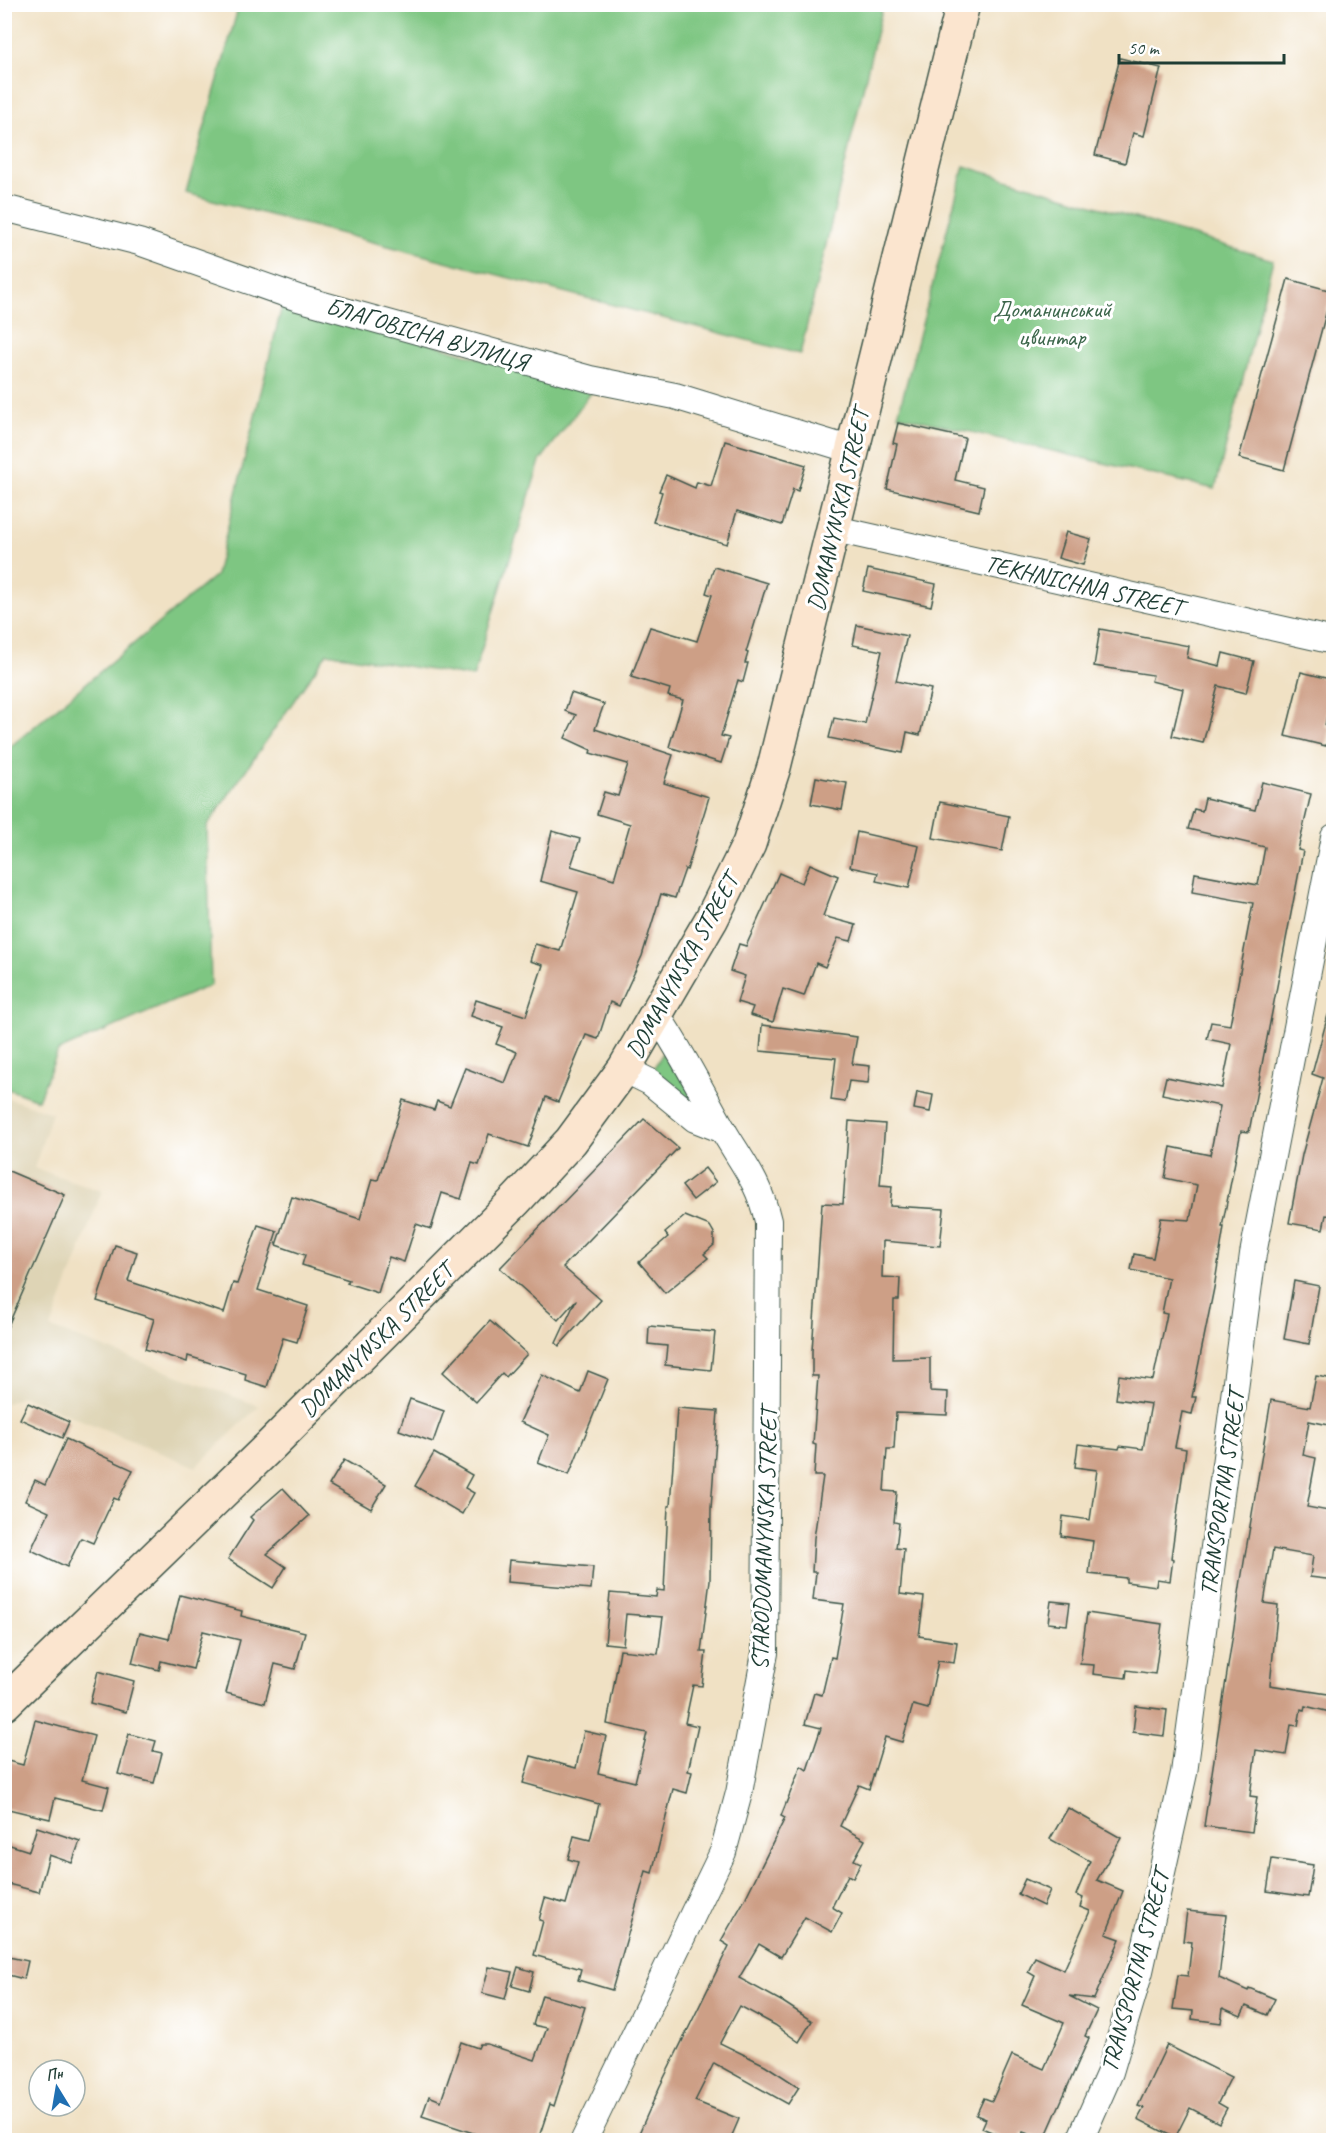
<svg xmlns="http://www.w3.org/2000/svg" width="1338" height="2145" font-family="Caveat,sans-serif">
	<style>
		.built { fill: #ded4b5 }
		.green { fill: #7ec682; stroke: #4e825b; stroke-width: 1.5 }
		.building { fill: #cd9f86 }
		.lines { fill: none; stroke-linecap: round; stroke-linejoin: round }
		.minor-casing { stroke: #3e564a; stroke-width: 28 }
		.secondary-casing { stroke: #3e564a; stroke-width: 36 }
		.minor { stroke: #fff; stroke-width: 26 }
		.secondary { stroke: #fbe5cf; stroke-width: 33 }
		.labels { text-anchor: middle; stroke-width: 6; stroke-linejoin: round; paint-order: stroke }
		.park-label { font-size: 24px; fill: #3c664b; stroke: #fff }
		.street-label { font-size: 24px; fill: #1f3d34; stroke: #fff }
	</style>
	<rect width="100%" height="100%" fill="#fff"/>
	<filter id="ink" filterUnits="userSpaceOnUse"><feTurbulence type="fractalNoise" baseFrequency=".0167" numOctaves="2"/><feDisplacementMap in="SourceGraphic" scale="12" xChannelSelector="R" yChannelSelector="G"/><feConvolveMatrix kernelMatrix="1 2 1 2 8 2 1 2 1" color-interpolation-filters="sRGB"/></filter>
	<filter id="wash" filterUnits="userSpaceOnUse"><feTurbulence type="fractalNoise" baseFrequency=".008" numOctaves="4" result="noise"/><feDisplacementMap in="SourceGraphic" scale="24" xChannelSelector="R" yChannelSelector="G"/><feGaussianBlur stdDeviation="1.35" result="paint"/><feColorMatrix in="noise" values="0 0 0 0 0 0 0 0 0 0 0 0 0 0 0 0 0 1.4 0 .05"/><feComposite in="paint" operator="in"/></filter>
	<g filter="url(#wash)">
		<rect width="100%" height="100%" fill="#f0e1c4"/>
		<path class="built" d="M4,1097L52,1113L34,1168L102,1191L51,1328L259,1406L196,1467L23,1396L5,1404Z"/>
		<g class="green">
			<path d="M239,5H883L800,354L186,193Z"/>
			<path d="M964,166L1273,260L1215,489L898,415Z"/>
			<path d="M284,298L591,393L540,461L473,677L327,653L207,826L211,985L58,1051L38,1100L5,1088V751L216,575Z"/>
			<path d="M664,1051L705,1110L702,1114L653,1069Z"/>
		</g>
		<g id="blocks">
			<g class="building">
				<path d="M1120,58L1161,68L1144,136L1133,133L1125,163L1095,155Z"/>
				<path d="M1288,279L1332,291L1284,470L1239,458Z"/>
				<path d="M898,423L965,438L955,480L984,487L979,511L887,489L897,444L893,443Z"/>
				<path d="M725,441L806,465L798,491L793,489L782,525L737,511L727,544L653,522L662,492L659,491L666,475L695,488L697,482L711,486Z"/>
				<path d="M1066,532L1091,539L1083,565L1058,558Z"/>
				<path d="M714,567L767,583L746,652L748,653L745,663H748L743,682L738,680L721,736L729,738L721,763L669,747L683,700L668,696L670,689L631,677L650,627L697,641L712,595L706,593Z"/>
				<path d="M868,569L936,584L931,606L863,591Z"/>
				<path d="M857,625L907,636L896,681L931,689L920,735L907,732L903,753L829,738L834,718L865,724L882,651L853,645Z"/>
				<path d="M1100,629L1189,646L1187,658L1220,666L1223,653L1254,661L1246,693L1218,686L1203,743L1172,736L1183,689L1151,681L1153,675L1094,666Z"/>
				<path d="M1301,672L1334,680L1325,726L1331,728L1326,746L1285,736Z"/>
				<path d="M571,693L604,704L595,729L673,755L664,783L709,797L687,870L685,869L675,898L661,894L642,956L619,1006L610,1002L598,1039L586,1035L558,1102L546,1097L528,1147L489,1134L479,1165L472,1163L461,1199L442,1193L431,1229L416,1224L404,1262L389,1257L378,1293L347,1283L349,1280L302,1265L305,1255L276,1245L292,1197L360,1219L372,1179L378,1180L403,1100L434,1110L437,1101L450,1106L465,1068L505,1083L517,1052L496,1044L503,1027L471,1016L476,1000L526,1016L543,965L530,961L535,944L560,951L578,892L540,881L552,831L580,839L571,866L614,879L630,824L597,814L604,792L618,796L628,764L590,753L591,750L565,738L576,715L565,711Z"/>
				<path d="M816,777L847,783L842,810L811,804Z"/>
				<path d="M1262,782L1311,794L1298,850L1303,851L1249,1132L1241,1131L1222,1227H1224L1214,1288L1192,1397H1196L1192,1414L1182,1412L1175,1447L1186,1449L1171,1558L1173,1559L1170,1581L1157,1579L1156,1586L1126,1582V1578L1089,1574L1093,1541L1061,1536L1063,1516L1090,1520L1097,1470L1075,1467L1078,1444L1119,1449L1120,1446L1143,1449L1151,1404L1116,1399L1119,1375L1153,1380L1167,1314L1162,1313L1169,1278L1131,1270L1134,1254L1153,1258L1161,1218L1190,1220L1197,1185L1165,1178L1171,1147L1210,1155L1220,1106L1162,1094L1166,1077L1222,1088L1231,1044L1207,1039L1211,1022L1230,1025L1253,903L1192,892L1195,873L1258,885L1265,847L1188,829L1194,809L1202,811L1205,798L1255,810Z"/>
				<path d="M940,802L1009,816L1002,851L933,838Z"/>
				<path d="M857,832L919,846L909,888L876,881L878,873L850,867Z"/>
				<path d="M810,864L838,876L823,916L856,925L851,941L838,938L825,967L816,963L804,996L783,989L773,1022L750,1015L753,1007L737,1002L745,976L730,971L739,944L746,946L779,873L802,883Z"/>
				<path d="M1328,1015L1334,1016V1216L1326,1215L1323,1229L1289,1223L1302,1155L1323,1078L1312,1074Z"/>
				<path d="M762,1025L857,1037L852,1064L870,1066L868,1083L849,1081L845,1102L831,1100L836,1058L760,1051Z"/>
				<path d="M917,1092L933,1095L930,1112L914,1109Z"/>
				<path d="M644,1119L678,1148L563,1267L601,1300L559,1346L556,1343L576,1300L558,1320L500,1268Z"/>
				<path d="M849,1121L885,1124L880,1185L892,1186L890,1206L944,1209L940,1246L883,1241L882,1277L900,1278L899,1300H894L893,1359L930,1358V1391L948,1392L947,1415L896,1413L894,1449H887L884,1491L897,1492L894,1522L899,1523L896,1548L904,1549L900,1594L924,1597L919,1636L957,1642L954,1663L938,1661L928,1709L913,1705L902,1742L885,1737L869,1789L859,1785L840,1826L865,1840L854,1860L861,1863L853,1878L848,1875L832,1907L842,1913L832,1932L805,1917L781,1957L759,1944L739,1978L783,2002L812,2021L799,2042L775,2025L740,2006L720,2043L765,2065L799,2087L788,2104L714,2063L695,2101L739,2119L730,2140H636L660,2086L729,1946L721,1941L744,1901L785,1818L781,1816L801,1766L807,1770L821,1728L805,1724L814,1693L822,1695L831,1657L835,1658L844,1604L813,1600L816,1572H812L814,1538L823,1476H814L816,1445L813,1444L818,1376H812V1351L822,1203L843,1204Z"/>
				<path d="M705,1168L716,1182L693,1200L682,1186Z"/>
				<path d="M4,1169L65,1195L4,1335Z"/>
				<path d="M685,1216L710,1226L714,1233V1245L704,1254L708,1258L665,1293L639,1262L668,1237L665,1233Z"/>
				<path d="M258,1225L277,1231L258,1290L308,1306L297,1342L283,1338L267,1387L245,1380L246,1374L188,1356L187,1362L145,1349L154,1319L97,1301L115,1245L137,1252L128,1281L224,1313L233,1283L237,1284Z"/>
				<path d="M1294,1281L1319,1286L1309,1344L1284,1339Z"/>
				<path d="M490,1321L527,1354L506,1377L502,1373L476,1402L443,1372Z"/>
				<path d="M649,1326L715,1332L711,1370L665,1365L667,1346L648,1344Z"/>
				<path d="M588,1371L608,1379L569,1475L538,1463L549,1435L520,1422L542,1375L580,1393Z"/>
				<path d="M1316,1376L1334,1379V1426L1309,1421L1303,1455L1316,1458L1307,1507L1334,1512V1580L1310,1577L1313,1556L1273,1549L1264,1603L1278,1605L1270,1685L1334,1695V1713L1305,1706L1304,1710L1301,1709L1298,1726L1291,1725L1286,1755L1256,1750L1250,1796L1257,1797L1252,1832L1204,1826L1241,1580L1271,1400L1310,1407Z"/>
				<path d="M410,1399L444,1411L433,1442L399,1430Z"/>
				<path d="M28,1403L69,1422L62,1438L20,1419Z"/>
				<path d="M677,1408L718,1411L711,1508L710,1580L701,1652H706L702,1686L693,1685L685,1723L698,1726L688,1771L692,1772L687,1793L673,1789L652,1873L646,1871L612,1990L578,1980L581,1969L534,1955L543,1921L539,1920L545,1898L566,1904L578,1862L568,1859L574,1836L590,1840L599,1804L523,1783L531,1756L576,1768L584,1731L606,1736L598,1773L635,1782L647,1733L607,1724L620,1650L658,1654L663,1617L626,1614L623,1645L605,1643L610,1593L656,1597L657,1590L664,1591L668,1506H670Z"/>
				<path d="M66,1439L133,1470L118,1500L114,1498L93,1543L81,1538L67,1567L31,1550L49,1512L25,1501L35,1480L45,1485Z"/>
				<path d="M434,1453L472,1475L465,1488L474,1493L462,1514L415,1486Z"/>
				<path d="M344,1460L386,1484L371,1509L329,1485Z"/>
				<path d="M283,1488L309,1516L267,1554L286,1567L273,1588L228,1559L253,1520L250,1517Z"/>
				<path d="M509,1560L593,1567L591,1589L507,1582Z"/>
				<path d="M180,1595L242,1611L241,1616L305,1632L295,1669L275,1664L265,1703L226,1693L240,1640L203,1631L193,1669L161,1661L159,1670L132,1663L140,1632L169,1639Z"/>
				<path d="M1051,1601L1070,1603L1067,1625L1048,1623Z"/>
				<path d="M1087,1613L1162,1624L1155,1674L1127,1670L1126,1678L1093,1674L1094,1665L1080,1664Z"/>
				<path d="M98,1671L134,1681L126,1712L90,1703Z"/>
				<path d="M1136,1706L1167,1710L1164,1736L1133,1732Z"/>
				<path d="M35,1720L94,1736L82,1780L109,1787L103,1810L55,1798L50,1819L4,1808V1760L23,1765Z"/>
				<path d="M129,1734L156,1741L153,1751L162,1753L154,1783L118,1774Z"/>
				<path d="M1068,1808L1121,1838L1097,1880L1123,1891L1106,1934L1120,1939L1094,1999L1069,1996L1097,2010L1085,2036L1089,2038L1044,2140L1023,2132L1019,2140H999L1001,2136L982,2128L986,2119L976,2115L984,2098L992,2101L1012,2055L1044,2069L1064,2023L1022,2005L1035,1976L1028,1972L1035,1957L1064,1970L1090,1911L1080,1907L1083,1898L1076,1895L1090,1861L1050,1839Z"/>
				<path d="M37,1827L80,1841L72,1863L49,1855L39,1892L4,1883V1843L29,1851Z"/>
				<path d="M1272,1859L1313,1865L1308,1897L1267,1891Z"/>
				<path d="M1025,1879L1050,1890L1043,1906L1018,1894Z"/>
				<path d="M1187,1911L1226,1915L1219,1978L1248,1991L1249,1988L1275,1999L1267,2015L1246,2006L1241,2016L1223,2008L1221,2023L1192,2019L1193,2011L1173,2009L1178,1975L1188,1976L1192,1942L1183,1941Z"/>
				<path d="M4,1956L28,1961L24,1979L4,1974Z"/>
				<path d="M489,1967L512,1972L505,1999L482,1993Z"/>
				<path d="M518,1967L534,1972L529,1991L512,1986Z"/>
				<path d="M542,1995L585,2007L554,2106L550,2104L538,2140H494L422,2116L429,2096L441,2101L461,2042L478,2048L480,2044H487L535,2060L547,2028L533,2025Z"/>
				<path d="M1167,2045L1231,2077L1218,2103L1227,2108L1219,2123L1190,2108L1175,2138L1138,2119L1144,2108L1138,2106Z"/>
			</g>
		</g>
	</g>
	<g filter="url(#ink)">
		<use href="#blocks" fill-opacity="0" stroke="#3e564a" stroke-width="1.5"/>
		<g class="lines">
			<g class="minor-casing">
				<g id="minor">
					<path d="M4,208L139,242L298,298L590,379L675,396L852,450"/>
					<path d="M835,529L1334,641"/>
					<path d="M624,1069L650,1082L695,1119L723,1130"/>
					<path d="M584,2140L723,1852L739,1793L765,1653L768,1221C759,1182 743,1164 723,1130C701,1091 682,1052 656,1014"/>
					<path d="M1080,2140L1110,2072L1140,1971L1184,1773L1253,1254L1334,837"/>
				</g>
			</g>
			<g class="secondary-casing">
				<path id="secondary" d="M4,1704L271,1445L516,1200L571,1141L624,1069L711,920L749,844L774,767L963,4"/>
			</g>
			<use href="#minor" class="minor"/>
			<use href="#secondary" class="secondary"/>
		</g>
	</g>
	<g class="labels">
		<g class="park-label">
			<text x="1052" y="317">Доманинський<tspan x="1052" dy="28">цвинтар</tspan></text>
		</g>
		<g class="street-label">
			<text transform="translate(427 334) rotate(16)" y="8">БЛАГОВІСНА ВУЛИЦЯ</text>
			<text transform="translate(838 510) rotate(-77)" y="8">DOMANYNSKA STREET</text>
			<text transform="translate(1084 585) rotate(13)" y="8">TEKHNICHNA STREET</text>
			<text transform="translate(682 966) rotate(-61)" y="8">DOMANYNSKA STREET</text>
			<text transform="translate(376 1340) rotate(-45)" y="8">DOMANYNSKA STREET</text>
			<text transform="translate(1222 1493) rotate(-82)" y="8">TRANSPORTNA STREET</text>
			<text transform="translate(764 1539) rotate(-88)" y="8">STARODOMANYNSKA STREET</text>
			<text transform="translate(1135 1971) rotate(-75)" y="8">TRANSPORTNA STREET</text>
		</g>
	</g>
	<rect width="1338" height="2145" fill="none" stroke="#fff" stroke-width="24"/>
	<g transform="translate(57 2088) rotate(349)"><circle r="28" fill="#ffffff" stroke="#a5b1ae" stroke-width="1.5"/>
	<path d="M0-4.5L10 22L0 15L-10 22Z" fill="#1f6fb2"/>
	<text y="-9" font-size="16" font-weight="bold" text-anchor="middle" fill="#1f3d34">Пн</text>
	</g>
	<path d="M1119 54v9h165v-9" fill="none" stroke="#1f3d34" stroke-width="3"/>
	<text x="1128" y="54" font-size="18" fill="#1f3d34" stroke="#ffffff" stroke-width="4.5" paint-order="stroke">50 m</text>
</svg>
